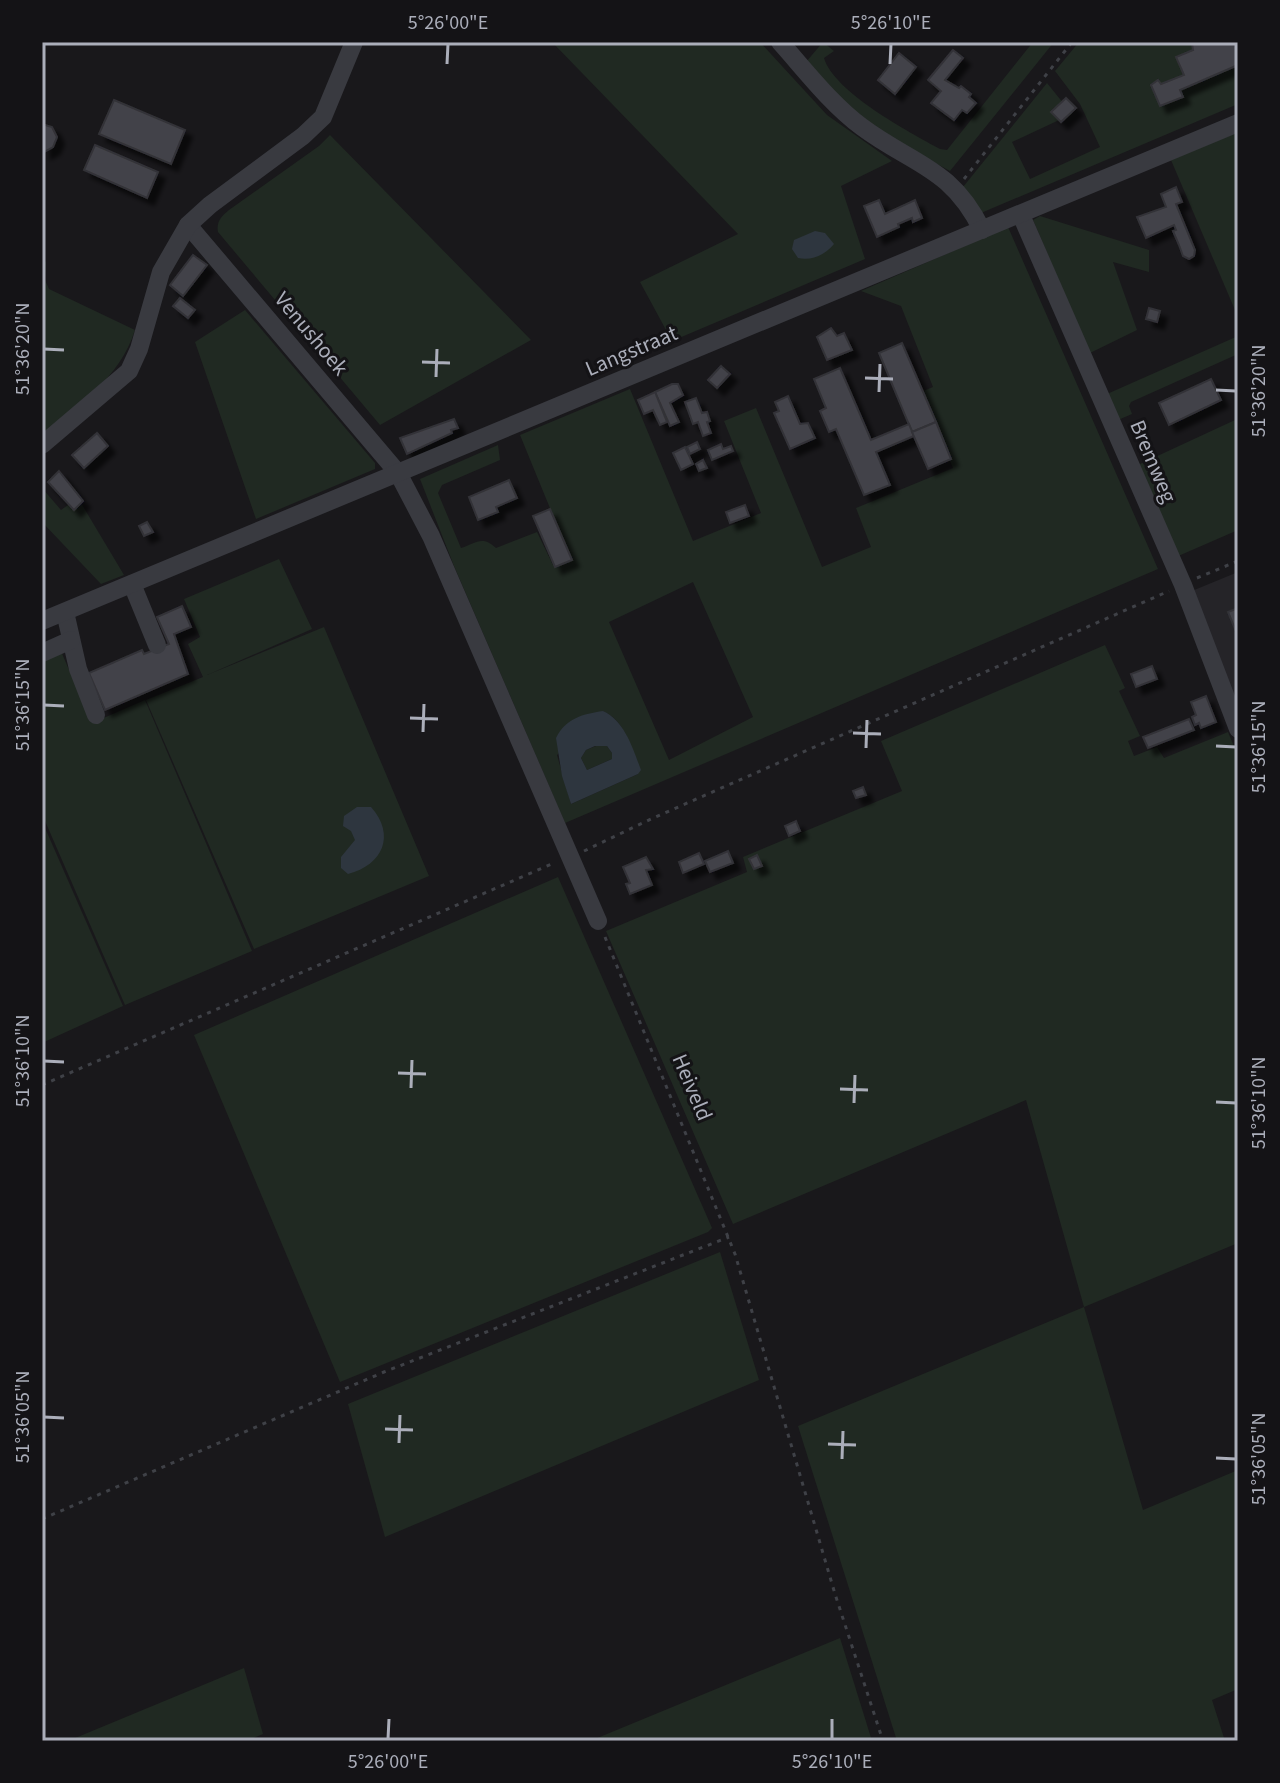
<svg xmlns="http://www.w3.org/2000/svg" width="1280" height="1783" font-family="'Source Sans 3',sans-serif">
	<style>
		.built { fill: #252428 }
		.green { fill: #202922; fill-rule: evenodd }
		.water { fill: #2e363f; fill-rule: evenodd }
		.building { fill: #434348; stroke: #333237; stroke-width: 2; filter: url(#shadow) }
		.lines { fill: none; stroke-linecap: round; stroke-linejoin: round }
		.path { stroke: #3f4147; stroke-width: 3; stroke-dasharray: 4 6; stroke-linecap: butt }
		.minor { stroke: #393a40; stroke-width: 18 }
		.ticks { fill: none; stroke: #abaeba; stroke-width: 3 }
		.labels { text-anchor: middle; stroke-width: 6; stroke-linejoin: round; paint-order: stroke }
		.street-label { font-size: 22px; fill: #abaeba; stroke: #141316 }
		.neatline { fill: none; stroke: #abaeba; stroke-width: 3 }
		.ticks-label { font-size: 20px; text-anchor: middle; fill: #abaeba }
	</style>
	<defs>
		<filter id="shadow"><feDropShadow dx="7" dy="7" stdDeviation="2" flood-color="#0009"/></filter>
	</defs>
	<rect width="100%" height="100%" fill="#19181b"/>
	<path class="built" d="M1238,572V713L1187,593Z"/>
	<g class="green">
		<path d="M552,42H760L827,115L892,161L841,186L865,259L672,341L640,282L738,234Z"/>
		<path d="M823,42L834,51L824,58C834,92 909,132 940,149L947,150L1033,42H1054L950,171L890,139L859,117L806,62Z"/>
		<path d="M1079,42H1238V104L981,213L963,187L1047,83L1072,114L1012,142L1030,179L1100,147L1080,104L1055,71Z"/>
		<path d="M1238,131V317L1171,160Z"/>
		<path d="M330,135L531,340L380,425L218,232C216,221 222,216 229,210L319,146Z"/>
		<path d="M1040,216L1149,250V272L1113,262L1137,330L1090,353L1033,220Z"/>
		<path d="M1008,227L1158,569L565,823L454,566L420,479L498,445L500,460L442,485L438,493L461,548C476,543 482,535 496,548L537,532L553,565L570,557L520,435L630,389L693,541L761,513L724,421L756,408L822,567L871,547L856,508L953,468L921,392L933,387L901,306L861,291ZM693,582L753,717L669,760L609,622ZM603,711C627,722 632,751 638,774L571,804L557,755Z"/>
		<path d="M42,260L46,262L45,280L49,289L135,330C120,378 78,405 42,437Z"/>
		<path d="M245,310L375,463V469L256,519L195,342Z"/>
		<path d="M1238,336V354L1131,402L1129,406L1132,414L1118,420L1107,394Z"/>
		<path d="M1235,420L1238,429V530L1176,557L1138,465Z"/>
		<path d="M42,488L61,510L78,498L124,575L101,584L42,522Z"/>
		<path d="M279,559L312,629L207,675L324,627L429,876L254,949L146,700L203,677L188,644L200,637L184,599Z"/>
		<path d="M57,642L92,723L145,700L252,951L125,1005L42,814V649Z"/>
		<path d="M1105,645L1125,688L1119,691L1140,736L1128,741L1134,756L1157,747L1164,758L1228,732L1238,756V1243L1084,1307L1143,1510L1238,1470V1689L1212,1700L1225,1741H897L798,1426L1084,1307L1026,1100L733,1224L606,931L747,872L743,857L902,791L881,741Z"/>
		<path d="M596,746H607L612,753V759L587,770L581,758L586,750Z"/>
		<path d="M42,821L123,1006L42,1043Z"/>
		<path d="M558,877L712,1228L708,1232L340,1382L194,1035Z"/>
		<path d="M720,1252L759,1380L385,1537L348,1404Z"/>
		<path d="M840,1638L872,1741H590Z"/>
		<path d="M244,1668L263,1734L246,1741H68Z"/>
	</g>
	<g class="water">
		<path d="M815,231L825,233L834,244C825,255 812,261 798,258L792,249L794,240Z"/>
		<path d="M603,711C625,721 633,749 641,770L638,774L571,804L562,776L556,738C566,718 583,714 603,711ZM595,746H607L612,753V759L587,770L581,758L586,750Z"/>
		<path d="M357,807H371C396,835 383,865 348,874L341,868V857L355,840L351,831L343,826L344,816Z"/>
	</g>
	<g class="building">
		<path d="M1234,42L1238,52V65L1180,90L1183,97L1160,106L1151,85L1158,80L1161,84L1184,75L1176,57L1193,50L1192,43Z"/>
		<path d="M953,50L963,58L945,80L959,88L961,86L971,94L969,97L976,103L967,113L962,110L954,120L931,103L941,91L928,80Z"/>
		<path d="M899,53L916,67L895,94L878,80Z"/>
		<path d="M1066,98L1076,108L1061,122L1051,112Z"/>
		<path d="M114,100L185,130L171,164L99,134Z"/>
		<path d="M42,124L52,127L57,137L53,147L44,152Z"/>
		<path d="M95,145L158,172L147,198L84,170Z"/>
		<path d="M1176,187L1182,202L1176,204L1195,250L1194,256L1189,259L1183,256L1179,245L1173,231L1176,230L1174,225L1146,238L1137,217L1166,207L1161,194Z"/>
		<path d="M879,200L885,214L915,200L922,218L913,222L912,218L898,224L899,227L877,237L864,206Z"/>
		<path d="M193,255L207,265L183,296L170,285Z"/>
		<path d="M180,298L195,310L188,318L173,306Z"/>
		<path d="M1149,308L1160,311L1157,322L1146,319Z"/>
		<path d="M831,328L837,336L844,333L852,350L827,360L817,337Z"/>
		<path d="M902,343L936,422L912,432L879,353Z"/>
		<path d="M721,366L730,374L717,388L708,380Z"/>
		<path d="M840,368L871,440L909,424L914,436L876,452L890,485L864,495L836,429L829,432L820,411L826,408L814,379Z"/>
		<path d="M1211,379L1221,400L1169,425L1159,403Z"/>
		<path d="M672,384H678L683,395L670,403L679,422L670,426L655,392Z"/>
		<path d="M655,392L667,422L660,425L653,410L644,414L638,400Z"/>
		<path d="M788,396L800,424L808,423L815,438L790,449L774,413L779,411L775,402Z"/>
		<path d="M696,398L702,413L707,412L710,421L707,422L711,433L703,436L698,422L693,424L685,402Z"/>
		<path d="M454,419L458,428L451,430L452,433L407,454L400,438Z"/>
		<path d="M936,422L951,459L928,469L912,432Z"/>
		<path d="M97,433L108,446L84,468L72,455Z"/>
		<path d="M697,442L700,449L690,454L687,447Z"/>
		<path d="M721,444L723,449L731,446L733,451L712,460L708,450Z"/>
		<path d="M685,447L693,464L681,470L673,453Z"/>
		<path d="M703,460L707,468L699,471L696,464Z"/>
		<path d="M59,471L83,501L74,510L48,482Z"/>
		<path d="M509,480L517,498L496,507L498,512L478,520L469,497Z"/>
		<path d="M745,505L749,516L730,523L726,512Z"/>
		<path d="M550,509L572,560L555,567L533,516Z"/>
		<path d="M147,522L153,532L144,536L139,526Z"/>
		<path d="M182,606L191,627L174,634L188,674L105,710L89,673L142,650L144,654L169,644L157,617Z"/>
		<path d="M1238,608V636L1228,612Z"/>
		<path d="M1152,666L1157,679L1136,687L1131,674Z"/>
		<path d="M1206,696L1216,722L1201,728L1199,723L1195,725L1192,717L1196,715L1191,702Z"/>
		<path d="M1189,719L1194,730L1148,748L1143,737Z"/>
		<path d="M863,787L866,795L856,798L853,791Z"/>
		<path d="M796,821L800,831L789,836L785,826Z"/>
		<path d="M728,851L733,863L710,872L705,861Z"/>
		<path d="M699,853L704,864L683,873L679,862Z"/>
		<path d="M757,855L762,866L754,869L749,859Z"/>
		<path d="M646,857L653,869L646,870L652,885L630,894L626,884L630,883L623,867Z"/>
	</g>
	<g class="lines">
		<g class="path">
			<path d="M964,179L1072,42"/>
			<path d="M1197,578L1238,561"/>
			<path d="M584,851L651,819L1169,591"/>
			<path d="M605,937L735,1254L835,1594L883,1741"/>
			<path d="M42,1085L554,863"/>
			<path d="M42,1519L384,1372L729,1237"/>
		</g>
		<g class="minor">
			<path d="M780,42C806,71 831,104 862,127C913,165 951,167 982,230"/>
			<path d="M1021,215L1183,585L1238,729"/>
			<path d="M188,225L398,473L431,536L598,921"/>
			<path d="M42,445L129,371L139,349L161,272L188,225L210,205L303,136L323,117L354,42"/>
			<path d="M132,584L157,645"/>
			<path d="M65,612L78,669L96,715"/>
			<path d="M42,621L1238,123"/>
			<path d="M42,653L71,640"/>
		</g>
	</g>
	<path class="ticks" d="M447,64L448,44M890,64L891,44M44,349L64,350M422,362L450,363M436,377L437,349M865,378L893,379M1216,390L1236,391M879,392L880,364M44,705L64,706M410,718L438,719M423,732L424,704M853,733L881,734M1216,746L1236,747M866,748L867,720M44,1061L64,1062M398,1073L426,1074M411,1088L412,1060M840,1089L868,1090M1216,1102L1236,1103M854,1103L855,1075M44,1417L64,1418M385,1429L413,1430M399,1443L400,1415M828,1444L856,1445M1216,1458L1236,1459M842,1459L843,1431M388,1739L389,1719M832,1739V1719"/>
	<g class="labels">
		<g class="street-label">
			<text transform="translate(312 333) rotate(50)" y="8">Venushoek</text>
			<text transform="translate(631 350) rotate(-23)" y="8">Langstraat</text>
			<text transform="translate(1154 461) rotate(67)" y="8">Bremweg</text>
			<text transform="translate(693 1087) rotate(67)" y="8">Heiveld</text>
		</g>
	</g>
	<rect width="1280" height="1783" fill="none" stroke="#141316" stroke-width="88"/>
	<rect x="44" y="44" width="1192" height="1695" class="neatline"/>
	<g class="ticks-label">
		<text x="448" y="29">5°26'00"E</text>
		<text x="891" y="29">5°26'10"E</text>
		<text transform="translate(22 349) rotate(-90)" y="7">51°36'20"N</text>
		<text transform="translate(1258 391) rotate(-90)" y="7">51°36'20"N</text>
		<text transform="translate(22 705) rotate(-90)" y="7">51°36'15"N</text>
		<text transform="translate(1258 747) rotate(-90)" y="7">51°36'15"N</text>
		<text transform="translate(22 1061) rotate(-90)" y="7">51°36'10"N</text>
		<text transform="translate(1258 1103) rotate(-90)" y="7">51°36'10"N</text>
		<text transform="translate(22 1417) rotate(-90)" y="7">51°36'05"N</text>
		<text transform="translate(1258 1459) rotate(-90)" y="7">51°36'05"N</text>
		<text x="388" y="1768">5°26'00"E</text>
		<text x="832" y="1768">5°26'10"E</text>
	</g>
</svg>
